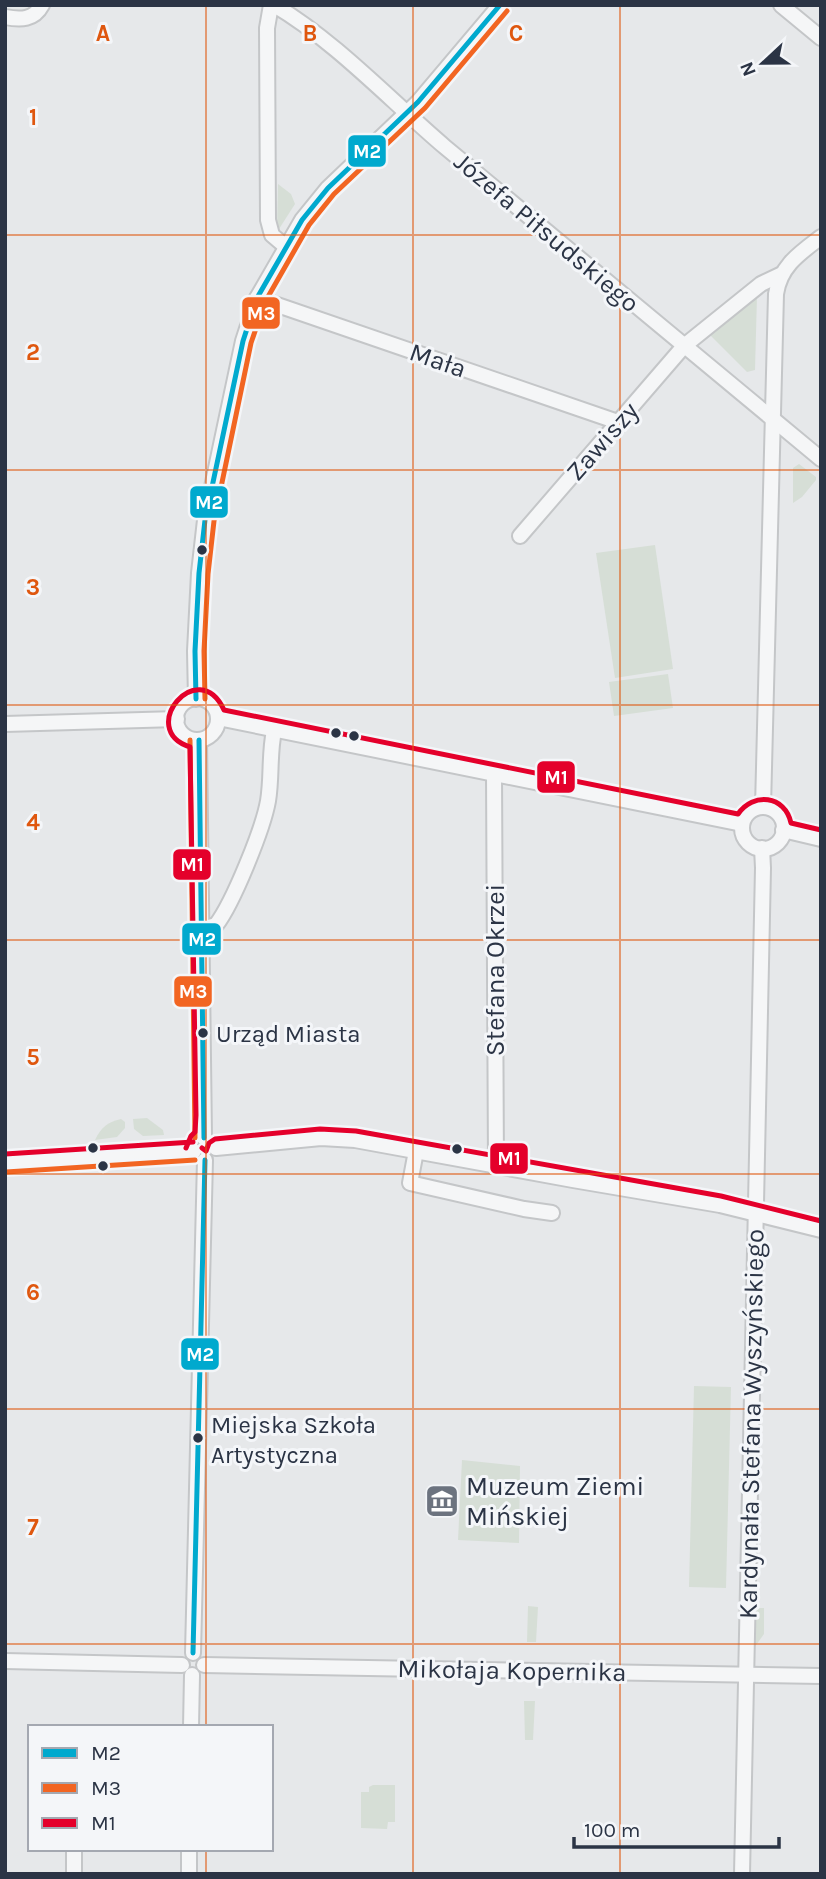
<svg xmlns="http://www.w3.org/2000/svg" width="826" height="1879" font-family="Karla,sans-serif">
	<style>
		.green { fill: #d6ded6 }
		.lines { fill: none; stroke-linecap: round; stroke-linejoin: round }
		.minor-casing { stroke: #c4c6c8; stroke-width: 18 }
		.minor { stroke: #f5f6f7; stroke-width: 14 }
		.bus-1-casing { stroke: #f4f6f9; stroke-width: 10 }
		.bus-2-casing { stroke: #f4f6f9; stroke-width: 10 }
		.bus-3-casing { stroke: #f4f6f9; stroke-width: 10 }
		.bus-1 { stroke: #00a9ce; stroke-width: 5 }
		.bus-2 { stroke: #f26522; stroke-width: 5 }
		.bus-3 { stroke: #e4002b; stroke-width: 5 }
		.grid { fill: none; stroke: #df570f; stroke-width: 2; stroke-opacity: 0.55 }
		.bus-dot { fill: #2b3445; stroke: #f4f6f9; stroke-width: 2.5 }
		.labels { text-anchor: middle; stroke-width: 6; stroke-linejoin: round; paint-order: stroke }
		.bus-label { font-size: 24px; fill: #2b3445; stroke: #f4f6f9; text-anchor: start }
		.street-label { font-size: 26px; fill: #2b3445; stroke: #f4f6f9 }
		.poi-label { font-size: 26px; fill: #2b3445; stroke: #f4f6f9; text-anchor: start }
		.grid-label { font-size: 23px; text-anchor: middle; font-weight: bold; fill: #df570f; stroke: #f4f6f9; stroke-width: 6; stroke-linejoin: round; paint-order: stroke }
		.line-badge { stroke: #f4f6f9; stroke-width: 2.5 }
		.badge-label { font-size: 19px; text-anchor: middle; font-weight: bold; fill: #fff }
	</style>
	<rect width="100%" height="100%" fill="#e6e8ea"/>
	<g class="green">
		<path d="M278,184L291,194L295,204L279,229L277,228Z"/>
		<path d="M757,296L755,370L747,372L709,334Z"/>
		<path d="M799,464L816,477V480L802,497L793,503V468Z"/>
		<path d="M655,545L673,669L615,678L596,553Z"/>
		<path d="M668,674L673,708L614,716L609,682Z"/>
		<path d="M147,1118L163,1130L164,1135L143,1136L134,1129L133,1119Z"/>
		<path d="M121,1119L125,1122V1128L117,1137L95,1140C101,1127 108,1122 121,1119Z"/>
		<path d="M694,1386L731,1387L726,1588L689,1587Z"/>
		<path d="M462,1460L520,1466L519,1543L458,1540Z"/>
		<path d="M528,1606L538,1607L536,1642H527Z"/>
		<path d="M756,1608H764V1634L754,1648Z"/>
		<path d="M524,1701H535L533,1740H525Z"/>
		<path d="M373,1785H395V1822H388L387,1829L361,1828V1792H369V1787Z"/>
	</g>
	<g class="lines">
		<g class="minor-casing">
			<g id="minor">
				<path d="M271,5L267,28L268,220L272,235L285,246"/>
				<path d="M274,5C334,40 392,102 445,147C570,252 696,355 821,459"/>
				<path d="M781,5L821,38"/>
				<path d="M5,17C21,20 34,20 42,5"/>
				<path d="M257,298L618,422"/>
				<path d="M520,536L684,346L761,284L782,274"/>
				<circle cx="197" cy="719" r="21"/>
				<path d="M196,699L195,651L199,573L205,520L243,341L257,298L302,220L328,188L418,102L500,5"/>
				<path d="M218,718L742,824"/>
				<path d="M5,724L177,719"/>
				<path d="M199,740L204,1138"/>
				<path d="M494,774L496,1166"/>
				<path d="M763,807L776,294C780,266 800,253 821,237"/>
				<circle cx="763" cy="828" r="21"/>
				<path d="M783,830L821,839"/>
				<path d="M202,929L216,925C233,903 263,829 268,801C272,777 269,754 274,731"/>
				<path d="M216,1148L321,1138L355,1140L573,1180L720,1205L821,1230"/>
				<path d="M416,1151L410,1183L524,1209L552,1213"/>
				<path d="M5,1163L194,1151"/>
				<path d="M193,1653L205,1160"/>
				<path d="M5,1661L182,1665"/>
				<path d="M204,1665L821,1676"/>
				<path d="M191,1727L192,1675"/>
				<path d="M74,1874V1849"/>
				<path d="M189,1874V1849"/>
				<path d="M742,1874L763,868L762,848"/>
			</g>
		</g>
		<use href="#minor" class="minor"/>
		<g class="bus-1-casing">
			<g id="bus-1">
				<path d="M196,699L195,651L199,573L205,520L243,341L257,298L302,220L328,188L418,102L500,5"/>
				<path d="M199,740L204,1138"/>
				<path d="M193,1653L205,1160"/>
			</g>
		</g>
		<g class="bus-2-casing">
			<g id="bus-2">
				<path d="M205,699L204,651L208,574L214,521L251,343L265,302L309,225L334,194L425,108L507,11"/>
				<path d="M190,740L195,1138"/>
				<path d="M6,1172L195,1160"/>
			</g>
		</g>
		<g class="bus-3-casing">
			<g id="bus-3">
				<path d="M186,1148L191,1136L195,1132L196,1115L190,747C136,730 198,654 224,710L738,814C753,792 785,795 791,823L821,830"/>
				<path d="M202,1148L206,1151L209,1143L215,1139L320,1129L356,1131L721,1196L821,1221"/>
				<path d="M5,1154L193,1142"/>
			</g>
		</g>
		<use href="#bus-1" class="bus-1"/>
		<use href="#bus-2" class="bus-2"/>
		<use href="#bus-3" class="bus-3"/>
	</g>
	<path class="grid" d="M206,5V1727M413,5V1874M620,5V1874M5,235H821M5,470H821M5,705H821M5,940H821M5,1174H821M5,1409H821M5,1644H821M206,1849V1874"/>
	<defs>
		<g id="museum-square" transform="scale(1.75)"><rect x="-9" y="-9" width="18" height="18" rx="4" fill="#6c737f" stroke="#f4f6f9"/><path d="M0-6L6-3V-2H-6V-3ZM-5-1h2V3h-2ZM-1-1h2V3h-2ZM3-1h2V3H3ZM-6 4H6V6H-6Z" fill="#fff"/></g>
	</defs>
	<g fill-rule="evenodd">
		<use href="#museum-square" x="442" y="1501"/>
	</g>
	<g class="bus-dot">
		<circle cx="202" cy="550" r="6"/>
		<circle cx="336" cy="733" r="6"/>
		<circle cx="354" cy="736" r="6"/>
		<circle cx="203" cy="1033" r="6"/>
		<circle cx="93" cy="1148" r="6"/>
		<circle cx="457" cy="1149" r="6"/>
		<circle cx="103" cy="1166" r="6"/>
		<circle cx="198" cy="1438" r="6"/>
	</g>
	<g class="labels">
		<g class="bus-label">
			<text x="216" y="1042">Urząd Miasta</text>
			<text x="211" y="1433">Miejska Szkoła<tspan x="211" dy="30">Artystyczna</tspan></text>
		</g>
		<g class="street-label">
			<text transform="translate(547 232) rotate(40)" y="9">Józefa Piłsudskiego</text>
			<text transform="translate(438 360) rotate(19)" y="9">Mała</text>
			<text transform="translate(602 441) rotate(-49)" y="9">Zawiszy</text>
			<text transform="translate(495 970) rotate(-90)" y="9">Stefana Okrzei</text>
			<text transform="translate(751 1424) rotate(-89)" y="9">Kardynała Stefana Wyszyńskiego</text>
			<text transform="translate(512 1670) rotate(1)" y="9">Mikołaja Kopernika</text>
		</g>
		<g class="poi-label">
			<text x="466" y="1495">Muzeum Ziemi<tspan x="466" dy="30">Mińskiej</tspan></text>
		</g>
	</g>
	<g class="grid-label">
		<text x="103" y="41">A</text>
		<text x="310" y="41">B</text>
		<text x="516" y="41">C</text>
		<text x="33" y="125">1</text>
		<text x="33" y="360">2</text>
		<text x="33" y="595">3</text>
		<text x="33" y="830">4</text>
		<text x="33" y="1065">5</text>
		<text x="33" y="1300">6</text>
		<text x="33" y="1535">7</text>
	</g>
	<g class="line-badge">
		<rect x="347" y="134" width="40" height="34" rx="7" fill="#00a9ce"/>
		<rect x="241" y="296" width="40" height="34" rx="7" fill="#f26522"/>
		<rect x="189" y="485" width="40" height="34" rx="7" fill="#00a9ce"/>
		<rect x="536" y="760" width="40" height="34" rx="7" fill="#e4002b"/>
		<rect x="172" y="848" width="40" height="33" rx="7" fill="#e4002b"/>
		<rect x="181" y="922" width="41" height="34" rx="7" fill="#00a9ce"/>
		<rect x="173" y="975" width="40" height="33" rx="7" fill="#f26522"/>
		<rect x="489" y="1142" width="40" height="33" rx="7" fill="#e4002b"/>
		<rect x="180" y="1337" width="40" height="34" rx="7" fill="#00a9ce"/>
	</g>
	<g class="badge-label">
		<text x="367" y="158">M2</text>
		<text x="261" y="320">M3</text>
		<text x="209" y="509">M2</text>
		<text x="556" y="784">M1</text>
		<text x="192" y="871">M1</text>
		<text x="202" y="946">M2</text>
		<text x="193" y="998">M3</text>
		<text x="509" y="1165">M1</text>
		<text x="200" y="1361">M2</text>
	</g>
	<rect width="826" height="1879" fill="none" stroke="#2b3445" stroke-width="14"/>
	<rect x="28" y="1725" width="245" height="126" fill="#f4f6f9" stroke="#a4a8b1" stroke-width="2"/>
	<rect x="42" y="1748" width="35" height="10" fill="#00a9ce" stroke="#a4a8b1" stroke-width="2"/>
	<text x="91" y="1760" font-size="21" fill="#2b3445">M2</text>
	<rect x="42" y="1783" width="35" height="10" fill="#f26522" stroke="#a4a8b1" stroke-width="2"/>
	<text x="91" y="1795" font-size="21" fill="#2b3445">M3</text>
	<rect x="42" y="1818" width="35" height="10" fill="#e4002b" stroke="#a4a8b1" stroke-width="2"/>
	<text x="91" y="1830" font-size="21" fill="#2b3445">M1</text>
	<g transform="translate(763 63) rotate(248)" stroke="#f4f6f9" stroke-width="5" paint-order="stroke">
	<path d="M0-5L12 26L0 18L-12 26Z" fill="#2b3445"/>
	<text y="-10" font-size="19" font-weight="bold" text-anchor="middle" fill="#2b3445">N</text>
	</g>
	<path d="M574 1837v10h205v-10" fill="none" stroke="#2b3445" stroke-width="3.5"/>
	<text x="584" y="1837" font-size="21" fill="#2b3445" stroke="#f4f6f9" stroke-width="5" paint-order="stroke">100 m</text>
</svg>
